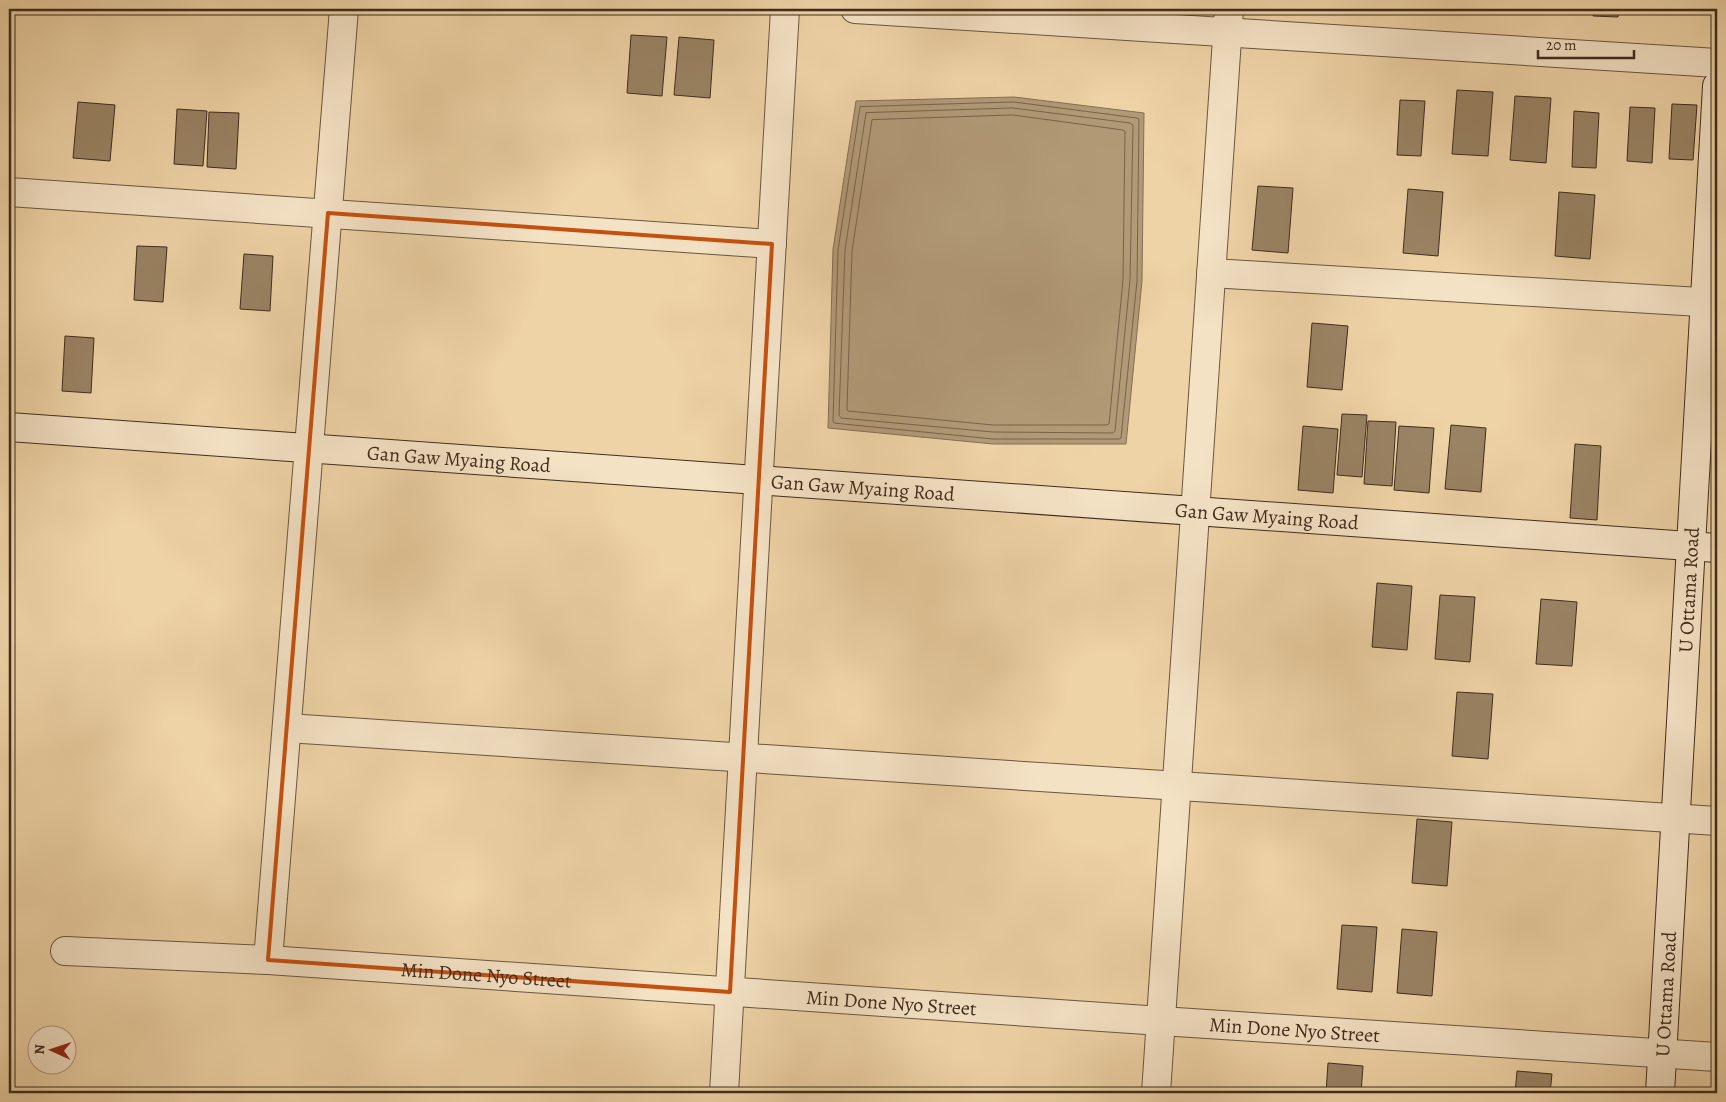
<svg xmlns="http://www.w3.org/2000/svg" width="1726" height="1102" font-family="Alegreya,serif">
	<style>
		.water { fill: #b29a77; stroke: #846e53 }
		.lines { fill: none; stroke-linecap: round; stroke-linejoin: round }
		.shore { stroke: #78634a; stroke-width: 1 }
		.building { fill: #9a8364; stroke: #3f2c1d }
		.street-casing { stroke: #6b563f; stroke-width: 30 }
		.secondary-casing { stroke: #3f2c1d; stroke-width: 30 }
		.street { stroke: #f4e2c5; stroke-width: 28 }
		.secondary { stroke: #f4e2c5; stroke-width: 28 }
		.marked { fill: none; stroke: #c6500f; stroke-width: 4; stroke-linejoin: round }
		.labels { text-anchor: middle; stroke-width: 5; stroke-linejoin: round; paint-order: stroke }
		.street-label { font-size: 20px; fill: #3f2c1d; stroke: #f4e2c5 }
	</style>
	<rect width="100%" height="100%" fill="#eed3a6"/>
	<filter id="stains"><feTurbulence type="fractalNoise" baseFrequency=".004" numOctaves="4"/><feColorMatrix values="0 0 0 0 .2 0 0 0 0 .09 0 0 0 0 .02 0 0 0 .5 -.17"/></filter>
	<radialGradient id="worn" r=".72"><stop offset=".6" stop-color="#630" stop-opacity="0"/><stop offset="1" stop-color="#630" stop-opacity=".3"/></radialGradient>
	<path class="water" d="M1014,97L1144,113L1142,281L1126,444H993L828,428L833,249L856,101Z"/>
	<g class="lines">
		<g class="shore">
			<path d="M1014,102L1137,118L1139,119L1137,281L1121,438L1119,439H993L834,423L833,421L838,250L860,107Z"/>
			<path d="M1013,108L1130,123L1133,125L1130,280L1115,431L1113,433L993,432L841,418L839,415L845,250L866,113Z"/>
			<path d="M1013,115L1123,130L1125,131L1123,280L1109,424L1106,425H993L848,411L847,409L852,251L872,120Z"/>
		</g>
	</g>
	<g class="building">
		<path d="M1594,9H1619L1618,17L1593,16Z"/>
		<path d="M631,35L667,37L662,96L627,93Z"/>
		<path d="M679,37L714,40L710,98L674,95Z"/>
		<path d="M1457,90L1493,92L1488,156L1452,154Z"/>
		<path d="M1515,96L1551,98L1546,163L1510,160Z"/>
		<path d="M1400,100L1425,101L1421,156L1397,155Z"/>
		<path d="M78,102L115,105L110,161L73,158Z"/>
		<path d="M1672,104L1697,105L1693,160L1669,159Z"/>
		<path d="M1630,107L1655,108L1652,163L1627,161Z"/>
		<path d="M177,109L207,111L203,166L174,164Z"/>
		<path d="M1574,111L1599,113L1596,168L1572,167Z"/>
		<path d="M209,112L239,113L236,169L207,167Z"/>
		<path d="M1258,186L1293,188L1288,253L1252,250Z"/>
		<path d="M1408,189L1443,192L1438,256L1403,253Z"/>
		<path d="M1559,192L1595,195L1590,259L1555,256Z"/>
		<path d="M137,246L167,247L163,302L134,300Z"/>
		<path d="M244,254L273,256L270,311L240,309Z"/>
		<path d="M1312,323L1348,326L1342,390L1307,387Z"/>
		<path d="M65,336L94,338L91,393L62,391Z"/>
		<path d="M1342,414L1367,415L1362,477L1337,475Z"/>
		<path d="M1368,421L1396,422L1392,486L1364,484Z"/>
		<path d="M1451,425L1486,428L1481,492L1445,489Z"/>
		<path d="M1303,426L1338,429L1333,493L1298,490Z"/>
		<path d="M1399,426L1434,428L1429,493L1394,490Z"/>
		<path d="M1575,444L1601,446L1597,520L1570,518Z"/>
		<path d="M1377,583L1412,586L1407,650L1372,647Z"/>
		<path d="M1440,595L1475,597L1470,662L1435,659Z"/>
		<path d="M1541,599L1577,602L1572,666L1536,664Z"/>
		<path d="M1457,692L1493,694L1488,759L1452,756Z"/>
		<path d="M1417,819L1452,822L1447,886L1412,883Z"/>
		<path d="M1342,925L1377,927L1372,992L1337,989Z"/>
		<path d="M1402,929L1437,932L1432,996L1397,993Z"/>
		<path d="M1328,1063L1363,1066L1361,1093H1326Z"/>
		<path d="M1517,1071L1552,1074L1550,1093H1515Z"/>
	</g>
	<g class="lines">
		<g class="street-casing">
			<g id="street">
				<path d="M855,9L1717,63"/>
				<path d="M9,192L772,244"/>
				<path d="M1211,273L1717,303"/>
				<path d="M287,728L1717,821"/>
				<path id="s1" d="M65,951L268,960L1161,1021L1717,1057"/>
				<path d="M268,960L344,9"/>
				<path d="M724,1093L785,9"/>
				<path d="M1156,1093L1229,9"/>
			</g>
		</g>
		<g class="secondary-casing">
			<g id="secondary">
				<path id="s2" d="M9,427L1717,548"/>
				<path id="s3" d="M1660,1093L1717,86"/>
			</g>
		</g>
		<use href="#street" class="street"/>
		<use href="#secondary" class="secondary"/>
	</g>
	<path class="marked" d="M328,213L772,244L730,992L268,960Z"/>
	<g class="labels">
		<g class="street-label">
			<text dy="7" stroke="none"><textPath href="#s2" startOffset="451">Gan Gaw Myaing Road</textPath></text>
			<text dy="7" stroke="none"><textPath href="#s2" startOffset="856">Gan Gaw Myaing Road</textPath></text>
			<text dy="7" stroke="none"><textPath href="#s2" startOffset="1261">Gan Gaw Myaing Road</textPath></text>
			<text dy="7" stroke="none"><textPath href="#s3" startOffset="504">U Ottama Road</textPath></text>
			<text dy="7" stroke="none"><textPath href="#s1" startOffset="422">Min Done Nyo Street</textPath></text>
			<text dy="7" stroke="none"><textPath href="#s3" startOffset="99">U Ottama Road</textPath></text>
			<text dy="7" stroke="none"><textPath href="#s1" startOffset="828">Min Done Nyo Street</textPath></text>
			<text dy="7" stroke="none"><textPath href="#s1" startOffset="1232">Min Done Nyo Street</textPath></text>
		</g>
	</g>
	<rect width="1726" height="1102" fill="none" stroke="#eed3a6" stroke-width="30"/>
	<rect x="10" y="10" width="1706" height="1082" fill="none" stroke="#3f2c1d" stroke-width="2.5"/>
	<rect x="15" y="15" width="1696" height="1072" fill="none" stroke="#3f2c1d"/>
	<g transform="translate(52 1050) rotate(273)"><circle r="24" fill="#f4e2c5" stroke="#ac9982"/>
	<path d="M0-4L9 19L0 12L-9 19Z" fill="#8f2418"/>
	<text y="-8" font-size="14" font-weight="bold" text-anchor="middle" fill="#3f2c1d">N</text>
	</g>
	<path d="M1538 50v8h96v-8" fill="none" stroke="#3f2c1d" stroke-width="2.5"/>
	<text x="1546" y="50" font-size="15" fill="#3f2c1d" stroke="#f4e2c5" stroke-width="4" paint-order="stroke">20 m</text>
	<rect width="100%" height="100%" filter="url(#stains)"/>
	<rect width="100%" height="100%" fill="url(#worn)"/>
</svg>
